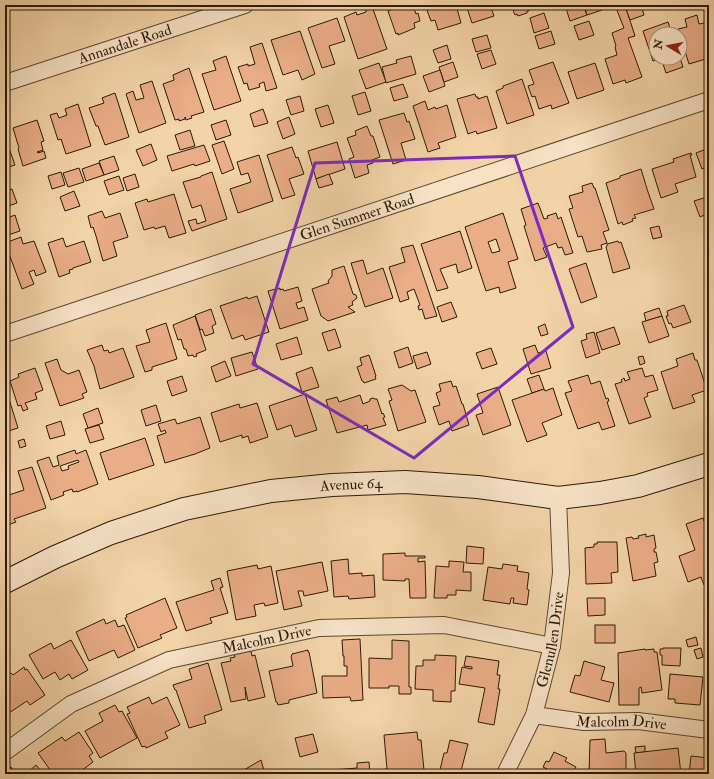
<svg xmlns="http://www.w3.org/2000/svg" width="714" height="779" font-family="'IM FELL Double Pica',serif">
	<style>
		.building { fill: #e9ad87; stroke: #2d1a06; fill-rule: evenodd }
		.lines { fill: none; stroke-linecap: round; stroke-linejoin: round }
		.street-casing { stroke: #5e482e; stroke-width: 18 }
		.secondary-casing { stroke: #2d1a06; stroke-width: 24 }
		.street { stroke: #f7e2c6; stroke-width: 16 }
		.secondary { stroke: #f7e2c6; stroke-width: 22 }
		.marked { fill: none; stroke: #7b2cbf; stroke-width: 3; stroke-linejoin: round }
		.labels { text-anchor: middle; stroke-width: 4; stroke-linejoin: round; paint-order: stroke }
		.street-label { font-size: 15px; fill: #2d1a06; stroke: #f7e2c6 }
	</style>
	<rect width="100%" height="100%" fill="#f3d3a8"/>
	<filter id="stains"><feTurbulence type="fractalNoise" baseFrequency=".005" numOctaves="4"/><feColorMatrix values="0 0 0 0 .2 0 0 0 0 .09 0 0 0 0 .02 0 0 0 .5 -.17"/></filter>
	<radialGradient id="worn" r=".72"><stop offset=".6" stop-color="#630" stop-opacity="0"/><stop offset="1" stop-color="#630" stop-opacity=".3"/></radialGradient>
	<g class="building">
		<path d="M5,5H15L16,7L5,11Z"/>
		<path d="M394,5H413L416,14L418,13L420,21L414,23L415,28L398,35V33L396,34L388,11L395,8Z"/>
		<path d="M425,5H456L461,23L438,30L435,20L431,21Z"/>
		<path d="M466,5H490L494,16L472,23Z"/>
		<path d="M511,5H527L529,11H527V13L518,16L517,14L515,15Z"/>
		<path d="M565,5H583L587,15L570,21Z"/>
		<path d="M584,5H600L602,10L587,15Z"/>
		<path d="M625,5L635,36L628,38L642,77L626,83L625,80L613,84L605,59L617,55L615,47L616,46L612,33L624,28L616,8Z"/>
		<path d="M630,5H641L644,15L630,20L625,6Z"/>
		<path d="M371,8L373,9L387,49L358,59L344,17L356,12L357,15L366,12V10Z"/>
		<path d="M544,13L549,28L534,33L530,18Z"/>
		<path d="M697,15L699,24L709,22V58L689,64L678,29L687,27L685,19Z"/>
		<path d="M337,18L345,41L329,46L335,64L322,68L308,28Z"/>
		<path d="M589,21L594,35L579,40L574,26Z"/>
		<path d="M668,22L672,34H656V58H680L683,67L666,73L661,58L653,61L643,31Z"/>
		<path d="M300,31L315,74L302,80L298,70L283,75L271,40Z"/>
		<path d="M551,31L555,44L539,49L535,36Z"/>
		<path d="M487,35L491,48L476,52L472,39Z"/>
		<path d="M262,43L277,88L266,91L264,82L259,84L260,87L249,90L247,83L244,84L238,67L248,64V66L255,64L250,47Z"/>
		<path d="M447,45L451,59L438,63L433,50Z"/>
		<path d="M491,50L496,64L482,69L477,54Z"/>
		<path d="M226,56L241,101L214,110L202,74L216,70L213,61Z"/>
		<path d="M411,56L416,74L386,83L382,67L397,63L396,60Z"/>
		<path d="M453,62L458,77L444,82L439,67Z"/>
		<path d="M553,62L569,103L552,109L551,105L539,109L535,96L532,97L528,86L534,84L529,70Z"/>
		<path d="M379,63L386,82L366,89L359,70Z"/>
		<path d="M595,63L604,90L577,99L568,72Z"/>
		<path d="M189,68L204,112L191,116L192,118L186,120L185,117V119L179,121V119L175,120L163,84L174,80L173,75Z"/>
		<path d="M440,70L445,86L429,92L423,76Z"/>
		<path d="M522,79L534,115L507,124L496,91L503,88V86Z"/>
		<path d="M152,81L166,123L139,133L126,94L133,91L136,100L144,98L140,85Z"/>
		<path d="M403,84L408,97L394,101L390,88Z"/>
		<path d="M365,92L371,111L358,115L352,96Z"/>
		<path d="M115,93L129,137L105,145L98,126H96L89,108L104,103L102,98Z"/>
		<path d="M475,94L476,97H478V99L487,96L497,128L477,134L476,131L468,134L457,99Z"/>
		<path d="M300,96L304,111L291,115L286,100Z"/>
		<path d="M425,101L428,110L435,107L436,109L447,105L456,137L438,143L440,148L428,152L413,106Z"/>
		<path d="M78,104L91,146L66,154L61,139L58,140L50,115L57,113L59,118L67,115L65,109Z"/>
		<path d="M328,105L334,123L321,127L315,109Z"/>
		<path d="M263,109L268,123L254,127L250,114Z"/>
		<path d="M404,113L407,122L409,121L415,139L401,143L406,160L393,164L379,120Z"/>
		<path d="M289,117L295,134L283,139L277,122Z"/>
		<path d="M37,120L44,141L41,142L43,150L37,152L38,153L44,151L46,158L23,166L18,149L19,148L13,128Z"/>
		<path d="M226,120L231,135L216,140L211,125Z"/>
		<path d="M367,126L371,136H373L380,157L372,160L373,163L367,165L369,173L355,178L349,159L354,157L347,138L356,135L355,131Z"/>
		<path d="M190,130L195,146L180,150L175,135Z"/>
		<path d="M5,137L15,165L5,168Z"/>
		<path d="M224,141L234,169L222,174L212,145Z"/>
		<path d="M337,142L345,169L316,179L308,151Z"/>
		<path d="M151,144L157,160L143,166L136,150Z"/>
		<path d="M204,145L210,161L195,166L194,164L172,171L167,156Z"/>
		<path d="M292,147L296,158L298,157L304,174L289,179L295,195L282,199L267,155Z"/>
		<path d="M709,148V166L702,169L696,153Z"/>
		<path d="M691,153L692,155H690L696,177L675,184L678,192L661,198L652,169L674,162L673,159Z"/>
		<path d="M259,155L273,201L238,213L230,189L251,182L248,173L241,175L237,162Z"/>
		<path d="M114,156L119,170L104,175L99,161Z"/>
		<path d="M99,163L104,175L86,181L82,169Z"/>
		<path d="M79,168L84,182L68,187L63,173Z"/>
		<path d="M641,169L648,192L654,209L634,215L636,218L632,219L633,221L623,225L622,222L618,224L606,183L620,178V176Z"/>
		<path d="M61,172L65,185L52,189L48,176Z"/>
		<path d="M212,172L227,219L192,231L188,221L196,219L197,224L206,221L201,205L192,208L183,182L201,177V176Z"/>
		<path d="M135,174L139,187L127,191L123,178Z"/>
		<path d="M329,174L333,184L319,188L316,179Z"/>
		<path d="M119,176L124,190L109,195L104,181Z"/>
		<path d="M592,183L594,188H595L609,230L603,232L607,243L601,245L602,249L587,252L582,236L578,237L569,209L573,208L569,196L583,192L582,186Z"/>
		<path d="M12,189L17,203L5,207V191Z"/>
		<path d="M74,191L80,206L65,211L60,197Z"/>
		<path d="M174,194L186,233L169,238L165,226L155,229L154,227L144,230L135,203L147,199L148,202Z"/>
		<path d="M707,197L709,202V213L700,217L694,201Z"/>
		<path d="M538,203L544,219L548,218L547,216L556,213L558,219L561,217L573,253L565,255L562,247L558,248L556,243L543,248L547,257L535,261L524,226L526,225L521,209Z"/>
		<path d="M102,211L105,218L120,213L128,237L113,242L117,256L103,261L96,236L93,227L91,228L88,216Z"/>
		<path d="M503,213L518,259L508,262L516,288L500,293L499,287L486,291L465,227ZM496,239L500,251L492,253L488,242Z"/>
		<path d="M15,215L20,231L5,236V219Z"/>
		<path d="M659,226L662,237L653,239L650,228Z"/>
		<path d="M460,231L472,268L458,273L456,264L440,269L448,288L437,291L421,244Z"/>
		<path d="M21,237L23,244L34,241L46,272L36,276L34,270L29,272L34,284L22,289L5,243Z"/>
		<path d="M63,238L66,247L84,241L91,262L73,268V269L69,270L70,273L59,277L48,243Z"/>
		<path d="M618,241L619,243L621,242L630,268L613,273L606,247L607,246V244Z"/>
		<path d="M413,245L437,316L425,319L422,309L419,310L418,306L420,305L414,289L407,292L409,299L400,302L389,267L405,262L401,248Z"/>
		<path d="M363,260L367,274L383,268L393,298L365,307L351,263Z"/>
		<path d="M586,263L597,297L581,303L569,269Z"/>
		<path d="M344,266L353,294L356,295L357,298L352,302L353,305L348,307L355,312L328,321L321,316L312,289L329,283L328,281L332,276V270Z"/>
		<path d="M298,287L302,301L296,303L298,309L304,307L308,320L280,329L268,291L280,288V290L283,289L284,291Z"/>
		<path d="M257,296L269,332L245,340L243,335L232,339L220,306L247,297L248,299Z"/>
		<path d="M451,302L457,317L442,322L437,307Z"/>
		<path d="M684,305L691,322L673,328L671,323L669,324L666,316H668L667,311Z"/>
		<path d="M659,308L662,316L646,321L644,313Z"/>
		<path d="M211,309L216,324L212,326L214,333L205,336L202,329L200,330L195,315Z"/>
		<path d="M195,316L206,350L196,354L197,356L194,357L193,355L188,356L186,349H184L181,339L178,340L173,325Z"/>
		<path d="M662,316L669,336L649,343L642,322Z"/>
		<path d="M166,323L177,359L152,367V370L145,372L136,346L150,342L146,330Z"/>
		<path d="M545,324L548,334L541,336L538,327Z"/>
		<path d="M614,327L620,344L602,350L596,333Z"/>
		<path d="M335,329L341,347L328,351L322,333Z"/>
		<path d="M594,332L600,353L586,358L581,341L587,339L586,334Z"/>
		<path d="M297,337L302,354L281,360L276,344Z"/>
		<path d="M102,345L104,351L108,350L109,353L123,348L134,377L100,389L94,366L87,350Z"/>
		<path d="M535,345L538,353L546,351L551,368L531,374L523,349Z"/>
		<path d="M408,347L413,363L399,368L394,352Z"/>
		<path d="M491,348L497,364L482,369L476,353Z"/>
		<path d="M252,352L258,369L236,376L231,358Z"/>
		<path d="M427,352L431,364L417,369L413,356Z"/>
		<path d="M693,353L695,360H697L707,390L692,395L695,402L673,409L661,372L678,366L676,359Z"/>
		<path d="M369,355L376,376L375,377L376,379L364,383L363,381H362L357,367L362,365L360,358Z"/>
		<path d="M643,356L645,363L640,365L638,357Z"/>
		<path d="M57,359L61,370L68,374L79,370L87,392L82,394L84,398L60,406L45,363Z"/>
		<path d="M225,361L231,376L216,382L211,367Z"/>
		<path d="M312,367L319,387L302,392L296,373Z"/>
		<path d="M35,368L43,390L35,393L37,399L25,403L28,409L23,411L21,405L18,406L10,381L19,377L18,374Z"/>
		<path d="M642,368L645,377L653,375L658,390L647,393L648,396L644,398L651,417L629,424L615,384L622,382L621,380L624,378L625,381L630,379L627,372Z"/>
		<path d="M539,375L544,389L532,393L527,379Z"/>
		<path d="M588,375L591,384L600,381L606,399L608,398L609,401L607,402L615,426L602,430L599,422L578,429L565,393L572,391L568,381Z"/>
		<path d="M182,376L187,391L172,396L167,381Z"/>
		<path d="M451,381L453,387L456,386L462,404H463L469,425L452,431L449,421L439,425L433,407L440,405L436,393L441,391L439,384Z"/>
		<path d="M402,385L411,391L415,390L426,422L398,431L389,401L392,400L388,389Z"/>
		<path d="M5,386L18,428L5,432Z"/>
		<path d="M498,387L511,425L483,435L476,415L483,413L477,394Z"/>
		<path d="M553,388L562,415L542,423L547,435L527,442L512,400L544,389L545,391Z"/>
		<path d="M305,394L317,430L295,437L291,425L277,430L269,406Z"/>
		<path d="M360,395L363,404L370,401V399L373,398L375,399H377L382,414L383,413L385,417L383,418L386,425L368,430L367,425L337,433L326,400L337,397L339,402Z"/>
		<path d="M257,403L268,437L250,443L248,436L242,438V435L220,442L211,413L239,404L240,408Z"/>
		<path d="M156,405L161,421L146,426L141,410Z"/>
		<path d="M98,408L103,423L88,428L83,414Z"/>
		<path d="M200,417L210,448L195,454L165,463L157,436L166,433L165,430L161,432L158,424L175,419L177,424Z"/>
		<path d="M61,421L65,435L50,439L46,426Z"/>
		<path d="M99,425L104,439L90,443L85,429Z"/>
		<path d="M145,438L154,465L109,480L100,453Z"/>
		<path d="M24,439L26,446L20,448L18,441Z"/>
		<path d="M75,450L76,454L86,450L98,484L77,492V491L73,492L72,489L63,492L64,495L51,500L37,461L49,457L53,467L59,465L57,456ZM78,460L79,462L68,466L69,469L62,471L60,466Z"/>
		<path d="M32,467L46,508L14,519L16,522L5,526V494L6,496L24,490L18,471Z"/>
		<path d="M703,518L709,533L706,534L709,543V583L704,585L701,577L688,582L679,556L695,550L686,524Z"/>
		<path d="M646,534V537L654,535L656,548L654,549V552H656L658,562L654,563L656,576L633,581L626,538L632,537L633,539L639,538L638,536Z"/>
		<path d="M597,542H617L618,572L611,573L612,583L586,584L585,548L594,547V544H597Z"/>
		<path d="M467,546L484,548L483,564L466,563Z"/>
		<path d="M405,553V556H425V558H418V562L425,561L426,598H410L409,579H405V581L383,580V554Z"/>
		<path d="M348,559L349,574L362,573V576L374,575L375,597L349,599L348,596L334,597L331,561Z"/>
		<path d="M449,561L464,562L463,572H471V591L456,590V595H447V598H434L436,566L449,567Z"/>
		<path d="M322,562L328,591L304,596L303,591H298L302,606L284,610L276,571Z"/>
		<path d="M503,564L518,566L517,571L529,573L527,589L529,590L527,605L513,603L514,598H511L510,604L483,600L488,567L502,569Z"/>
		<path d="M257,565L258,569L271,566L278,603L265,606L264,603L254,605L256,616L236,620L227,571Z"/>
		<path d="M220,578L223,587L220,588L228,613L210,618L212,623L186,631L176,602L214,590L211,581Z"/>
		<path d="M165,598L177,628L160,635L162,638L138,648L125,618L127,617L126,615Z"/>
		<path d="M587,598H605V615L588,616Z"/>
		<path d="M104,619L106,624L115,620L118,627L124,625L135,650L118,658L114,650L89,661L76,632Z"/>
		<rect x="595" y="625" width="20" height="18"/>
		<path d="M696,637L698,645L688,647L686,640Z"/>
		<path d="M360,639L363,700L351,701L350,697L323,698L322,676H347V666H344V656H343L342,640Z"/>
		<path d="M71,640L88,670L72,679L69,674L60,680L55,672L43,679L29,655L51,643L54,649Z"/>
		<path d="M392,640L409,641V687H411V694H399V686H389V688H369V658L392,659Z"/>
		<path d="M250,647L252,656L255,655L265,697L248,701L245,687L246,699L231,702L221,663L231,661L230,658L235,657L233,651Z"/>
		<path d="M663,648H681L680,666L662,665V655H660V649H663Z"/>
		<path d="M701,648L703,657L697,659L694,650Z"/>
		<path d="M645,649V650L654,649V652H657L662,690L642,693L641,687L639,688V705H619L618,653Z"/>
		<path d="M308,650V652H309L317,693L289,700V703L278,705L277,702H276L269,671L293,666L291,656L292,655V654Z"/>
		<path d="M435,655L456,656L455,691H451V702L433,701V690L415,689L416,666H423V660H435Z"/>
		<path d="M466,656L499,661L497,675H500L498,689H500L494,725L478,722L485,688L459,684L462,667L472,669V667L464,666Z"/>
		<path d="M584,661L605,667L601,680L614,683L609,702L570,692L575,675L580,676Z"/>
		<path d="M208,663L222,710L204,716L206,723L189,728L176,690H175L173,685L192,679L189,669Z"/>
		<path d="M24,667L25,670L27,669L45,695L30,705L27,701L6,715L5,713V677L11,673L13,675Z"/>
		<path d="M670,674L703,677L700,705L675,703V699H668Z"/>
		<path d="M149,697L152,704L167,697L180,725L165,732L168,738L146,748L145,746L142,747L127,714L130,713L127,707Z"/>
		<path d="M115,705L119,712L122,711L137,738L100,758L85,731L103,721L99,713Z"/>
		<path d="M79,732L93,753L89,756L93,762L81,771L80,769L75,772L73,769L65,774H53L38,753L62,737L65,741Z"/>
		<path d="M417,732L418,740H421L424,770L398,772V774H378V770L387,769L384,735Z"/>
		<path d="M313,734L318,752L300,757L295,738Z"/>
		<path d="M605,739L606,753L624,751L626,753V774H589L590,740Z"/>
		<path d="M450,740L468,744L461,771H464L463,774H439L444,753H447Z"/>
		<path d="M645,746V752L636,753L635,747Z"/>
		<path d="M678,748L681,774H667V771L636,774L634,753Z"/>
		<path d="M554,752L567,758L565,761L576,767L572,774H545L547,769L543,767L546,761L549,762Z"/>
		<path d="M691,756L709,758V774H689Z"/>
		<path d="M261,760L265,774H237Z"/>
		<path d="M369,762L370,774H333V770L357,768V763Z"/>
		<path d="M36,765L43,774H26Z"/>
		<path d="M11,767L17,774H5V772Z"/>
		<path d="M311,770L312,774H294Z"/>
	</g>
	<g class="lines">
		<g class="street-casing">
			<g id="street">
				<path id="s1" d="M5,83L245,5"/>
				<path id="s2" d="M5,334L709,100"/>
				<path id="s3" d="M534,715L584,722L638,721L709,730"/>
				<path id="s4" d="M5,752L71,704L169,660L319,628L444,625L552,646"/>
				<path id="s5" d="M505,774L534,715L552,646L561,573L558,498"/>
			</g>
		</g>
		<g class="secondary-casing">
			<g id="secondary">
				<path id="s6" d="M5,582L55,557L111,533L184,509L271,491L332,485L405,482L478,487L558,498L600,493L638,486L709,464"/>
			</g>
		</g>
		<use href="#street" class="street"/>
		<use href="#secondary" class="secondary"/>
	</g>
	<path class="marked" d="M515,156L573,327L414,458L253,364L315,163Z"/>
	<g class="labels">
		<g class="street-label">
			<text dy="5" stroke="none"><textPath href="#s1" startOffset="126">Annandale Road</textPath></text>
			<text dy="5" stroke="none"><textPath href="#s2" startOffset="371">Glen Summer Road</textPath></text>
			<text dy="5" stroke="none"><textPath href="#s6" startOffset="363">Avenue 64</textPath></text>
			<text dy="5" stroke="none"><textPath href="#s4" startOffset="289">Malcolm Drive</textPath></text>
			<text dy="5" stroke="none"><textPath href="#s5" startOffset="143">Glenullen Drive</textPath></text>
			<text dy="5" stroke="none"><textPath href="#s3" startOffset="88">Malcolm Drive</textPath></text>
		</g>
	</g>
	<rect width="714" height="779" fill="none" stroke="#f3d3a8" stroke-width="20"/>
	<rect x="6" y="6" width="702" height="767" fill="none" stroke="#2d1a06" stroke-width="2"/>
	<rect x="10" y="10" width="694" height="759" fill="none" stroke="#2d1a06"/>
	<g transform="translate(668 46) rotate(280)"><circle r="19" fill="#f7e2c6" stroke="#a69279"/>
	<path d="M0-3L7 15L0 10L-7 15Z" fill="#8f2418"/>
	<text y="-6" font-size="11" font-weight="bold" text-anchor="middle" fill="#2d1a06">N</text>
	</g>
	<rect width="100%" height="100%" filter="url(#stains)"/>
	<rect width="100%" height="100%" fill="url(#worn)"/>
</svg>
